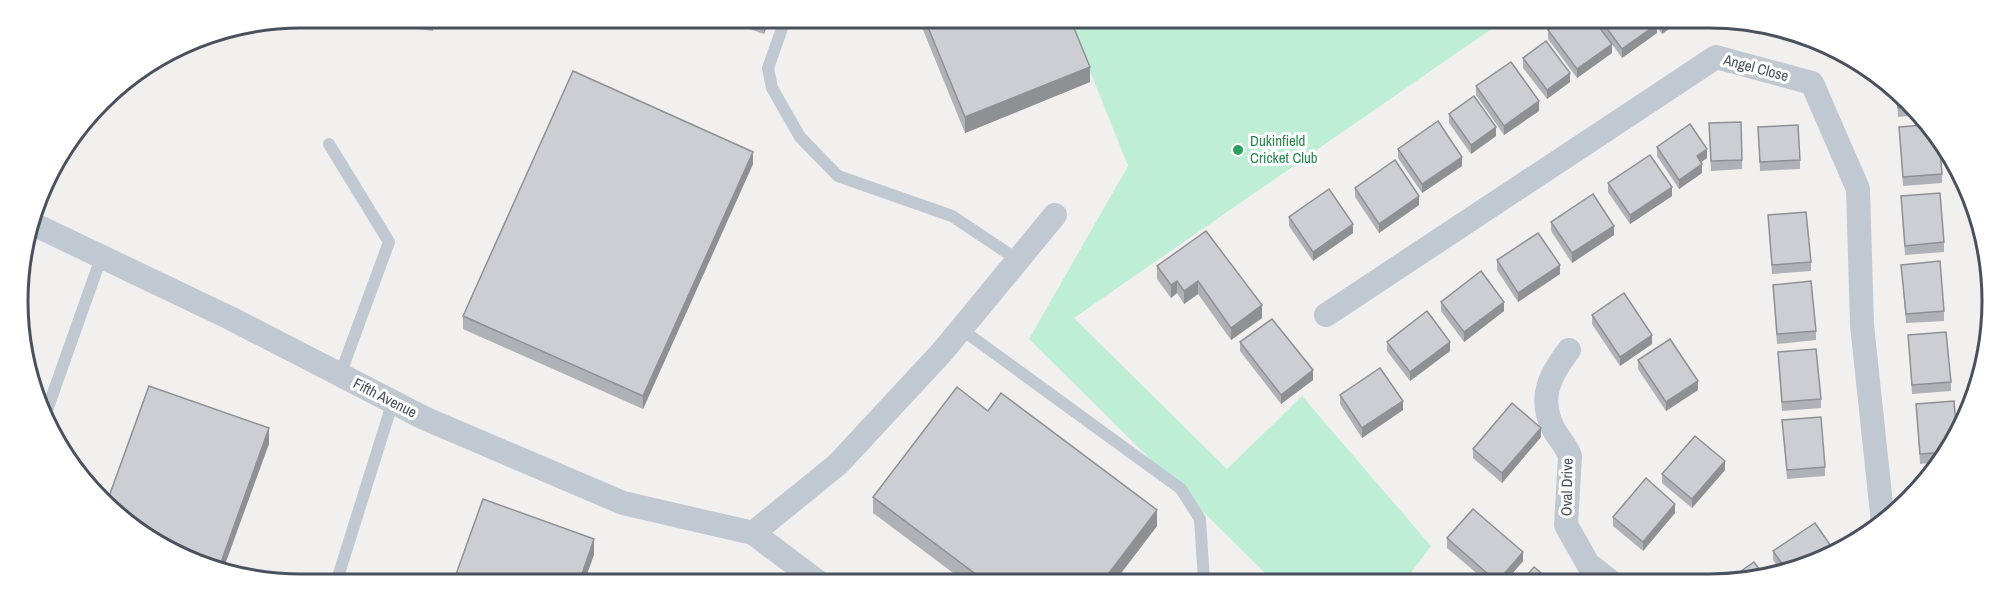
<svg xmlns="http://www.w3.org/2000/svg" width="2010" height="603" font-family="'Archivo Narrow',sans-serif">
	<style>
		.green { fill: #beefd6 }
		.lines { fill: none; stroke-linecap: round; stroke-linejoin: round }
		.service { stroke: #c0c8d1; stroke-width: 12 }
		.minor { stroke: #c0c8d1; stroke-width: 24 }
		.wall { fill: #afb1b6 }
		.shaded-wall { fill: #8f9094 }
		.building { fill: #ccced4; stroke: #8f9094; stroke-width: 1.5 }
		.leisure-dot { fill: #2e9e5b; stroke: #fff; stroke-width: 2 }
		.labels { text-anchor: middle; stroke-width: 6; stroke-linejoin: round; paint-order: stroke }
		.street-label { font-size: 15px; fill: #48515d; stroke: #fff }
		.leisure-label { font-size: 15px; fill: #27864d; stroke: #fff; text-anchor: start }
		.rim { fill: none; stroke: #48515d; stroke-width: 3 }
	</style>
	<rect width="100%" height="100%" fill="#f2f0ef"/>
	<path class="green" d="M1070,21L1500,23L1074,318L1227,469L1302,396L1431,546L1404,582H1274L1029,339L1128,166Z"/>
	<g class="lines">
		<g class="service">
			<path d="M785,20L768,68L772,88L800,137L838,176L952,216L1018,260"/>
			<path d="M329,144L389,242L340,375"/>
			<path d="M961,329L1181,489L1200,519L1204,581"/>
			<path d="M46,413L102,255"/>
			<path d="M337,580L393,401"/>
		</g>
		<g class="minor">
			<path d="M33,224L230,318L424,418L623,503L753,533L817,581"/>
			<path d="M1326,315L1716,57L1812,83L1858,189L1862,325L1883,523"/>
			<path d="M1569,350C1550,375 1538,397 1553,428C1558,438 1566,445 1570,456L1566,525L1588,564L1611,582"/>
			<path d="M753,533L838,464L942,352L1055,215"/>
		</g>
	</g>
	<g class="wall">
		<path d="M332,18H434L433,31Z"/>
		<path d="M724,20H769L764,34Z"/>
		<path d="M919,20L1071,21L1090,82L965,133Z"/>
		<path d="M1597,23H1677L1662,34L1657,27V33L1622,58Z"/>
		<path d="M1548,30L1612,53L1577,78L1548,39Z"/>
		<path d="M1523,58L1570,82L1547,99L1523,68Z"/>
		<path d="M1476,86L1539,111L1504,135L1476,95Z"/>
		<path d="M1897,96L1916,115L1898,117Z"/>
		<path d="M1449,114L1496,136L1471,154L1449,123Z"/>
		<path d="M1758,127L1800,160V169L1760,171Z"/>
		<path d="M1899,127L1942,174V183L1903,186Z"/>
		<path d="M1709,132L1742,160V169L1711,171Z"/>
		<path d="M1657,147L1707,158L1701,162L1702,173L1679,189L1657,156Z"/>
		<path d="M1398,149L1462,166L1422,193L1398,158Z"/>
		<path d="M753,164L643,409L463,329V316Z"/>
		<path d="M1608,183L1672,196L1630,224L1608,192Z"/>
		<path d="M1355,188L1419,205L1379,233L1355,197Z"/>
		<path d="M1901,196L1944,242V252L1905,255Z"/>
		<path d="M1768,215L1811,262V271L1772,274Z"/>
		<path d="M1289,217L1353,233L1313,261L1289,226Z"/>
		<path d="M1551,222L1614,235L1572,263L1551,231Z"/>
		<path d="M1206,231L1262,318L1231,340L1198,294L1184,304L1177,293L1171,298L1157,279V266Z"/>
		<path d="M1497,260L1560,274L1518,302L1497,270Z"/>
		<path d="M1901,265L1944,311V321L1906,323Z"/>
		<path d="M1773,285L1816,331V340L1777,344Z"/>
		<path d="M1441,302L1504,311L1464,342L1441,311Z"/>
		<path d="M1592,315L1652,344L1620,366L1592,324Z"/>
		<path d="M1908,335L1951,382V391L1912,394Z"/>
		<path d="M1240,342L1313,380L1281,404L1240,351Z"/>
		<path d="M1387,342L1450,351L1410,381L1387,351Z"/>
		<path d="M1778,352L1821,399V408L1782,411Z"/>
		<path d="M1638,360L1698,390L1666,411L1638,369Z"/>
		<path d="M1340,395L1403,410L1362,438L1340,404Z"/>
		<path d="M1916,404L1954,443L1939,462L1920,464Z"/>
		<path d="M988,411L1157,526L1115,581H964L873,513V497Z"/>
		<path d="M1782,420L1825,467V476L1787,479Z"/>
		<path d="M1541,437L1502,483L1473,458V449Z"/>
		<path d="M1725,470L1692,508L1662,483V474Z"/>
		<path d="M1675,513L1643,551L1613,526V517Z"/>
		<path d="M1447,538L1523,561L1505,582H1487L1447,548Z"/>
		<path d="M1773,551L1817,563L1782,573L1773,560Z"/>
	</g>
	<g class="shaded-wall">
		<path d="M764,20H769L764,34Z"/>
		<path d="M1664,23H1677L1662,34V25Z"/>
		<path d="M1657,24V33L1622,58V49Z"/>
		<path d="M1612,44V53L1577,78V69Z"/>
		<path d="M1090,67V82L965,133V117Z"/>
		<path d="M1570,73V82L1547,99V90Z"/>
		<path d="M1539,101V111L1504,135V126Z"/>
		<path d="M1496,127V136L1471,154V145Z"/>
		<path d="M1707,149V158L1697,165V156Z"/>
		<path d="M753,152V164L643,409V396Z"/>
		<path d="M1462,157V166L1422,193V184Z"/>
		<path d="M1702,164V173L1679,189V180Z"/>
		<path d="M1672,187V196L1630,224V215Z"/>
		<path d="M1419,196V205L1379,233V224Z"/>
		<path d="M1353,224V233L1313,261V252Z"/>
		<path d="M1614,226V235L1572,263V253Z"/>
		<path d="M1560,265V274L1518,302V293Z"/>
		<path d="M1177,281V293L1171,298V285Z"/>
		<path d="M1198,281V294L1184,304V291Z"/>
		<path d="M1504,302V311L1464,342V332Z"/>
		<path d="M1262,305V318L1231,340V328Z"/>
		<path d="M1652,335V344L1620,366V357Z"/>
		<path d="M1450,342V351L1410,381V372Z"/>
		<path d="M1313,370V380L1281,404V395Z"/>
		<path d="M1698,381V390L1666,411V402Z"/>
		<path d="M1403,401V410L1362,438V428Z"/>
		<path d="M269,428V444L223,570L219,568Z"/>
		<path d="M1541,428V437L1502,483V473Z"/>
		<path d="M1725,461V470L1692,508V499Z"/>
		<path d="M1675,504V513L1643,551V542Z"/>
		<path d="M1157,510V526L1115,581H1103Z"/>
		<path d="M594,539V555L585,580H580Z"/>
		<path d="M1523,552V561L1505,582H1497Z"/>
	</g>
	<g class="building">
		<path d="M925,20L1071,21L1090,67L965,117Z"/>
		<path d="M1558,23H1596L1612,44L1577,69L1548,30Z"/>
		<path d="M1603,23H1657V24L1622,49Z"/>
		<path d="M1546,41L1570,73L1547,90L1523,58Z"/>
		<path d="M1511,62L1539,101L1504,126L1476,86Z"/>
		<path d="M573,71L753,152L643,396L463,316Z"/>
		<path d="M1474,96L1496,127L1471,145L1449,114Z"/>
		<path d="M1897,97L1907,107L1898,108Z"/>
		<path d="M1438,121L1462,157L1422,184L1398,149Z"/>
		<path d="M1741,122L1742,160L1711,161L1709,123Z"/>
		<path d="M1690,124L1707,149L1697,156L1702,164L1679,180L1657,147Z"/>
		<path d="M1798,125L1800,160L1760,162L1758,127Z"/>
		<path d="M1925,125L1939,138L1942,174L1903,177L1899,127Z"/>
		<path d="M1650,155L1672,187L1630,215L1608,183Z"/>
		<path d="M1395,160L1419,196L1379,224L1355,188Z"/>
		<path d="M1329,189L1353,224L1313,252L1289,217Z"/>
		<path d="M1940,193L1944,242L1905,246L1901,196Z"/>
		<path d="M1593,194L1614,226L1572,253L1551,222Z"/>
		<path d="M1806,212L1811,262L1772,265L1768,215Z"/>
		<path d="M1206,231L1262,305L1231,328L1198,281L1184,291L1177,281L1171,285L1157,266Z"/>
		<path d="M1538,233L1560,265L1518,293L1497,260Z"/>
		<path d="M1940,261L1944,311L1906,314L1901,265Z"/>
		<path d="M1481,271L1504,302L1464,332L1441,302Z"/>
		<path d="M1811,281L1816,331L1777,334L1773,285Z"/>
		<path d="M1624,293L1652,335L1620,357L1592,315Z"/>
		<path d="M1427,311L1450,342L1410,372L1387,342Z"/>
		<path d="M1272,319L1313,370L1281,395L1240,342Z"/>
		<path d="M1946,332L1951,382L1912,385L1908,335Z"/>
		<path d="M1670,339L1698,381L1666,402L1638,360Z"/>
		<path d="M1816,349L1821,399L1782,402L1778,352Z"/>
		<path d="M1380,368L1403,401L1362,428L1340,395Z"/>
		<path d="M149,386L269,428L219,568L144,537L107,502Z"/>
		<path d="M957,387L988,411L1001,393L1157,510L1103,581H985L873,497Z"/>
		<path d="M1954,401L1957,436L1954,443L1947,452L1920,454L1916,404Z"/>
		<path d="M1512,403L1541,428L1502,473L1473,449Z"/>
		<path d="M1821,417L1825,467L1787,470L1782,420Z"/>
		<path d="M1695,436L1725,461L1692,499L1662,474Z"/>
		<path d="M1921,475H1928L1922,483Z"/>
		<path d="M1646,478L1675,504L1643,542L1613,517Z"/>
		<path d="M483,499L594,539L580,580H454Z"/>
		<path d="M1473,509L1523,552L1497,582L1447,538Z"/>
		<path d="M1815,523L1835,552L1817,563L1787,571L1773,551Z"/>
		<path d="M1754,562L1765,577L1745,583H1724Z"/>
		<path d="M1534,567L1552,582H1521Z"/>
	</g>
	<circle class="leisure-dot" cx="1238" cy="150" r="6"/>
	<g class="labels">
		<g class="street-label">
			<text transform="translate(1756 68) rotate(15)" y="5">Angel Close</text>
			<text transform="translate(385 398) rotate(27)" y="5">Fifth Avenue</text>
			<text transform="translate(1567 487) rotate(-89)" y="5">Oval Drive</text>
		</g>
		<g class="leisure-label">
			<text x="1250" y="146">Dukinfield<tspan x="1250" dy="17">Cricket Club</tspan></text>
		</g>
	</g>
	<path d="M0 0H2010V603H0ZM301 28H1709A273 273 0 0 1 1982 301V301A273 273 0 0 1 1709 574H301A273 273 0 0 1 28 301V301A273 273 0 0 1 301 28Z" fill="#fff" fill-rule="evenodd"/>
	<path class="rim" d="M301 28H1709A273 273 0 0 1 1982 301V301A273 273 0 0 1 1709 574H301A273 273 0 0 1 28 301V301A273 273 0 0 1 301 28Z"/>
</svg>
